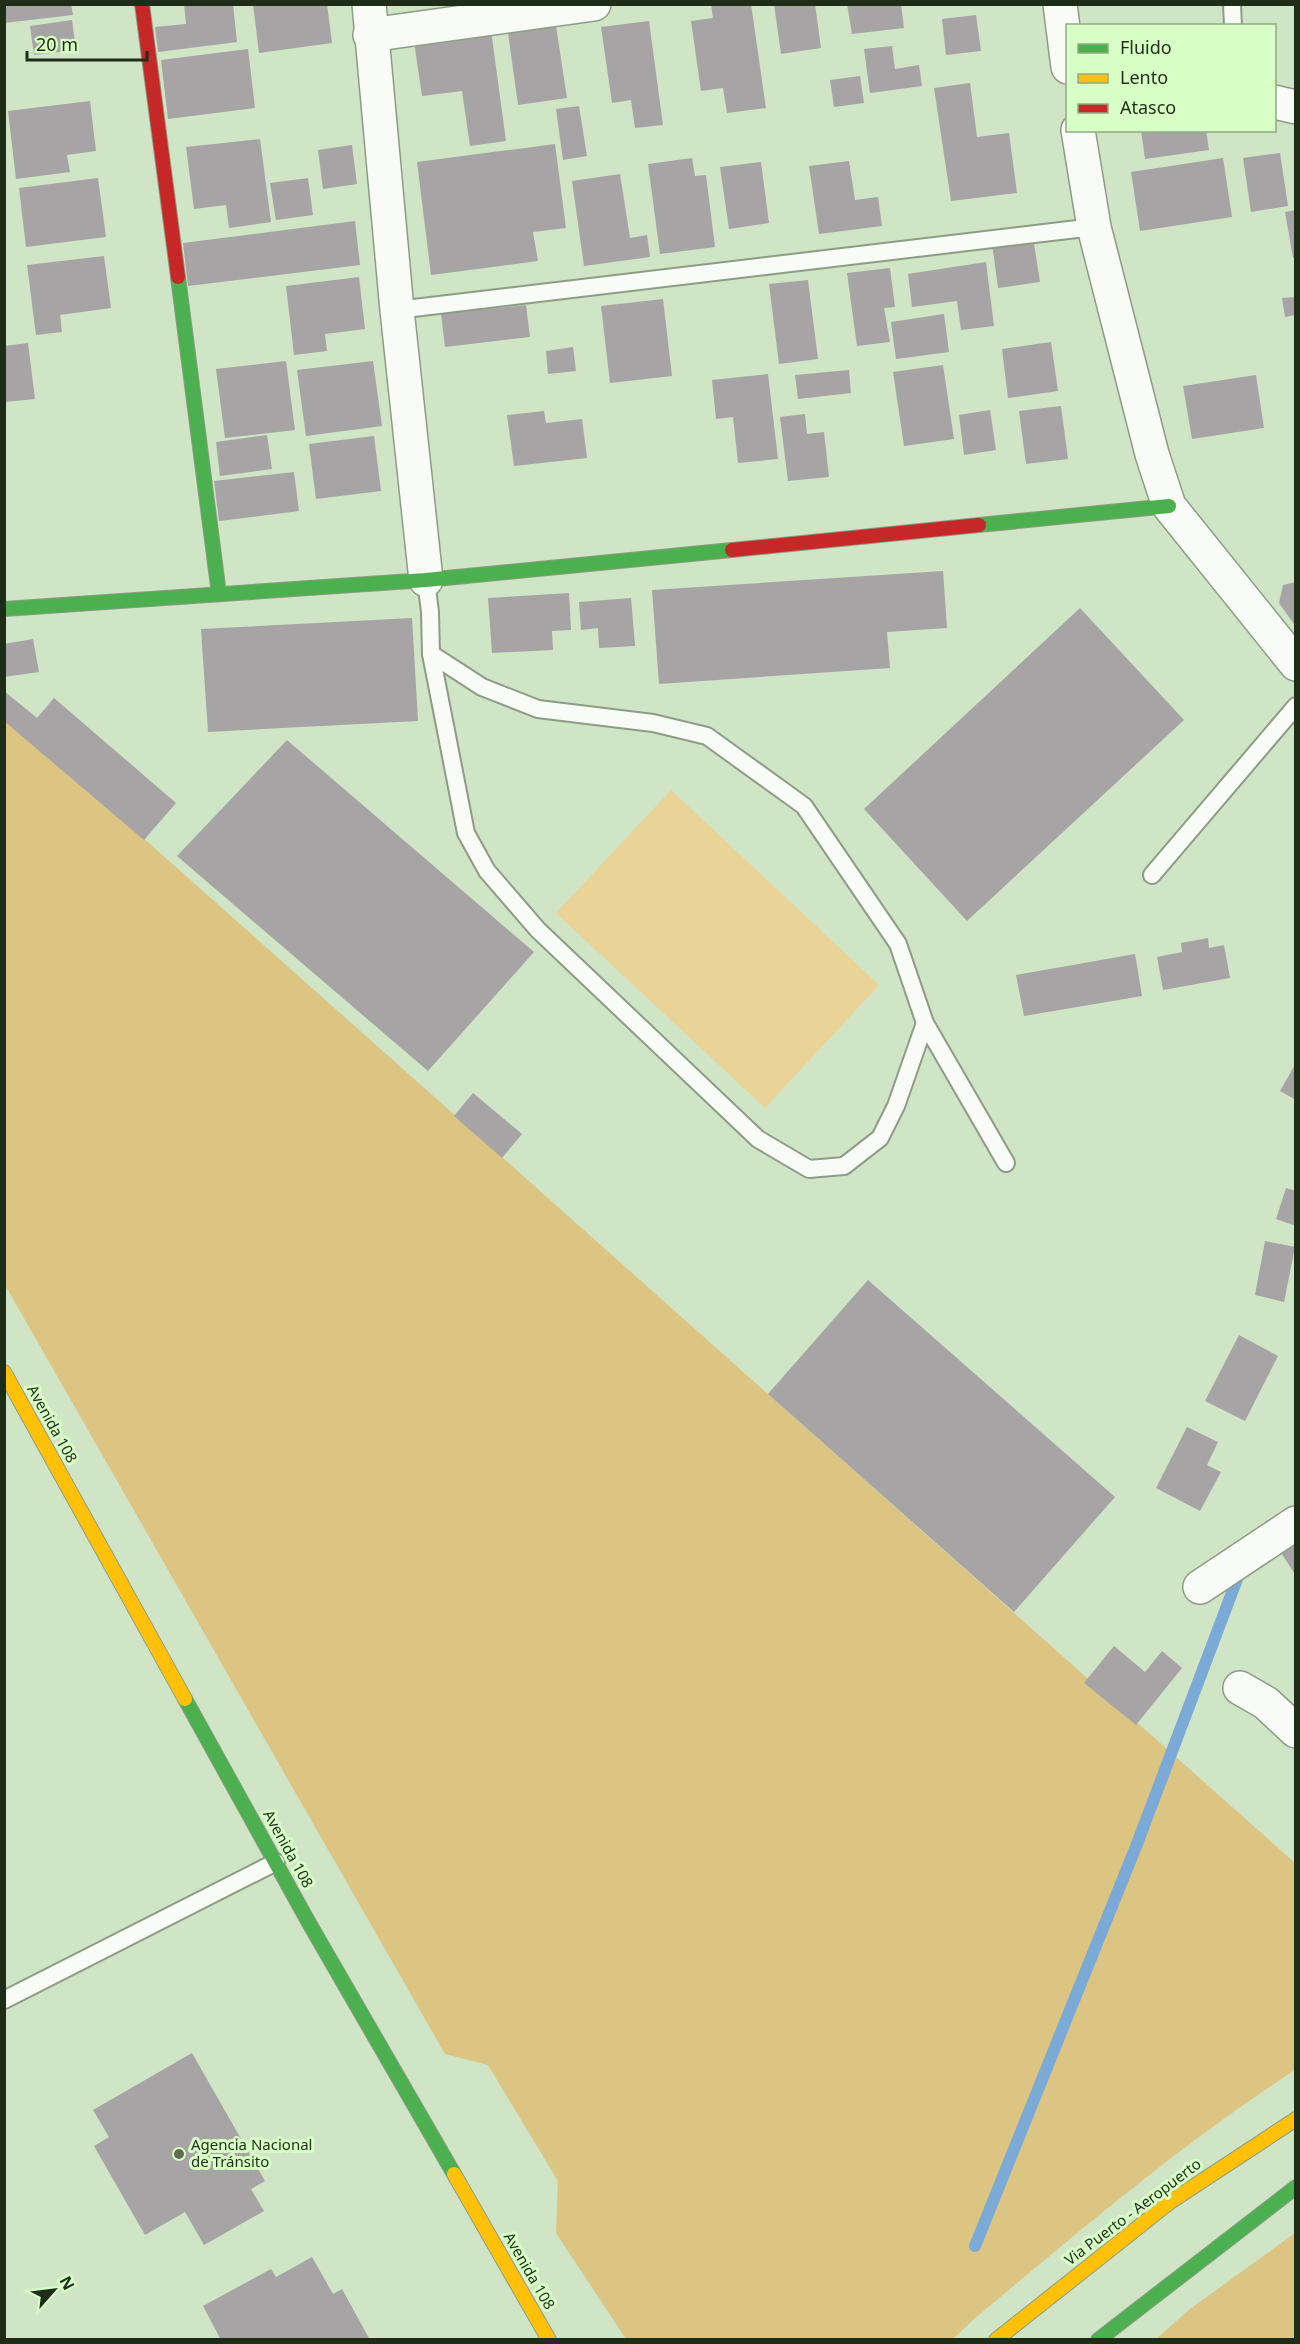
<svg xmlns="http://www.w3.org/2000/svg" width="1300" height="2344" font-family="'Noto Sans',sans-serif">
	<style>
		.green { fill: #e9d397 }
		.forest { fill: #dcc483 }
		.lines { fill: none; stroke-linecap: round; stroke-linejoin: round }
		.stream { stroke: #7baad6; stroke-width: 12 }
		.building { fill: #a6a4a5 }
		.lane-casing { stroke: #8d9c85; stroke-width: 20 }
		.street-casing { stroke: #8d9c85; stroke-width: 36 }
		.fast-casing { stroke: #8d9c85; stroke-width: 16 }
		.slow-casing { stroke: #8d9c85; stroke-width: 16 }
		.jam-casing { stroke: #8d9c85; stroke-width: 16 }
		.lane { stroke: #f8fbf6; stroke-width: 16 }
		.street { stroke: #f8fbf6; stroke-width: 33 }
		.fast { stroke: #4caf50; stroke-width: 14 }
		.slow { stroke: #ffc107; stroke-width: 14 }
		.jam { stroke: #c62828; stroke-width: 14 }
		.poi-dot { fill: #5c6d54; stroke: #d8ffc6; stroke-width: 2 }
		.labels { text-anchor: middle; stroke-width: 6; stroke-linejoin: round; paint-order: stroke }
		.street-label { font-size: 15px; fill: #1e2d17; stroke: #d8ffc6 }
		.poi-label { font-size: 15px; fill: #1e2d17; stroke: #d8ffc6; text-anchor: start }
	</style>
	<rect width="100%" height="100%" fill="#d0e4c6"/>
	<path class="green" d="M671,790L879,985L765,1108L556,913Z"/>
	<g class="forest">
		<path d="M4,714L1295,1863V2070C1181,2144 1078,2232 974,2319L953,2339H626L556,2233L558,2181L488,2065L445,2054L5,1285Z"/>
		<path d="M1295,2233V2339H1156L1190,2309Z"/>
	</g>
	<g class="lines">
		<path class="stream" d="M975,2246L1137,1844L1239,1574"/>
	</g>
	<g class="building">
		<path d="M4,4H71L73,15L4,23Z"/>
		<path d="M184,4H233L237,42L158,52L155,27L186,24Z"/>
		<path d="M253,4H327L332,43L259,53Z"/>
		<path d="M711,4H751L766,108L727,113L723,88L701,91L691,21L713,18Z"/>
		<path d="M774,4H815L821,48L781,54Z"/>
		<path d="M847,4H901L904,28L852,34Z"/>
		<path d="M976,15L981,51L946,55L942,19Z"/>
		<path d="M72,20L76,50L34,55L30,26Z"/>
		<path d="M649,21L663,125L635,128L631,100L612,103L601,27Z"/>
		<path d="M490,23L506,141L470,146L462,91L422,96L414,42Z"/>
		<path d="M556,26L567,98L518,105L508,33Z"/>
		<path d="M892,46L895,69L919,65L922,86L870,93L864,49Z"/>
		<path d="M248,49L255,108L168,119L161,60Z"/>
		<path d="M860,76L864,103L834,107L830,80Z"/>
		<path d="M970,83L977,137L1009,133L1017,193L951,201L934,88Z"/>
		<path d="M90,101L96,151L67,155L70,172L16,179L8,111Z"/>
		<path d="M579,106L587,156L563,160L556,109Z"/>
		<path d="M1141,130H1206L1209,150L1145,159Z"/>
		<path d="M260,139L271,222L229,228L226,205L194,209L186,147Z"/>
		<path d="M555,144L566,228L533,232L538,261L431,275L417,162Z"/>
		<path d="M352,145L357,184L323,189L318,150Z"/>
		<path d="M1280,153L1288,206L1251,212L1243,158Z"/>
		<path d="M692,158L695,176L706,175L715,247L660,254L648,164Z"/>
		<path d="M1223,158L1232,217L1140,231L1131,172Z"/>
		<path d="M849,161L855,200L878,197L882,226L819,234L809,166Z"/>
		<path d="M761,162L769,223L729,229L720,167Z"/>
		<path d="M620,174L630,238L647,235L650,257L584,266L572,181Z"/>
		<path d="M98,178L106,237L26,247L19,188Z"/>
		<path d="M308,178L313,215L276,220L270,183Z"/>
		<path d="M1296,210V258H1293L1285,212Z"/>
		<path d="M355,221L360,265L188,286L183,243Z"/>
		<path d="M1033,237L1040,282L998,288L992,243Z"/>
		<path d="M104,256L111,308L60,315L62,332L36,335L27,265Z"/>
		<path d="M986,262L994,326L961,330L957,301L912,307L908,274Z"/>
		<path d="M890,268L895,307L884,308L890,342L857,346L847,273Z"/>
		<path d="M359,277L365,329L325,334L327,351L294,355L286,286Z"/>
		<path d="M808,280L818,359L779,364L769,284Z"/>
		<path d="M1296,297V315L1285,317L1282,298Z"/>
		<path d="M663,299L672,376L610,383L601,306Z"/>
		<path d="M526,305L530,337L445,347L441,314Z"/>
		<path d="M944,314L949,352L896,359L891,322Z"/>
		<path d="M1051,342L1058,391L1008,398L1002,349Z"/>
		<path d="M28,343L35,399L4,402V346Z"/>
		<path d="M573,347L576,371L548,374L546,351Z"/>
		<path d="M286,361L295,430L225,438L216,369Z"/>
		<path d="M373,361L382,426L306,436L297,370Z"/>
		<path d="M943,365L954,439L904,446L893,372Z"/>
		<path d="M849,370L851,393L798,399L795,375Z"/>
		<path d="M768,374L778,459L738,463L733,417L716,419L712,380Z"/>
		<path d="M1256,375L1264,428L1192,439L1183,386Z"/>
		<path d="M1061,406L1068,459L1026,464L1019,411Z"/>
		<path d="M990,410L996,450L964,455L959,415Z"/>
		<path d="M544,411L546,423L582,419L587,458L514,466L507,415Z"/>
		<path d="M805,414L807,434L824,432L829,477L788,481L780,417Z"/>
		<path d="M267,435L272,469L220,476L216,442Z"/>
		<path d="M374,436L381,491L316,499L309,444Z"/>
		<path d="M294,472L299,511L219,521L214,481Z"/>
		<path d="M943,571L947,628L887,632L890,668L659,684L652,590Z"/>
		<path d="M1296,582V627L1279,603L1283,585Z"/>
		<path d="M569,593L571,630L552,631L553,650L492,653L488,598Z"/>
		<path d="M631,598L635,646L599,648L598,628L581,630L579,602Z"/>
		<path d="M1080,608L1184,720L967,921L864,809Z"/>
		<path d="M412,618L418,721L208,732L201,629Z"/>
		<path d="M33,639L39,672L4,677V644Z"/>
		<path d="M4,691L37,718L54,698L176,803L144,840L4,721Z"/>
		<path d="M287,740L534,952L428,1071L177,856Z"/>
		<path d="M1208,938L1209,948L1224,945L1230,978L1163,990L1157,957L1182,952L1181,943Z"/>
		<path d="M1135,954L1142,996L1024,1016L1016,975Z"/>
		<path d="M1296,1063V1100L1280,1091Z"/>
		<path d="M473,1093L522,1134L502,1158L454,1116Z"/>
		<path d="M1286,1188L1296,1191V1226L1276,1219Z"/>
		<path d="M1265,1241L1295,1247L1284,1302L1255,1295Z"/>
		<path d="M868,1280L1115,1497L1014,1612L768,1394Z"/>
		<path d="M1239,1335L1278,1356L1245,1421L1205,1401Z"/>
		<path d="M1187,1427L1218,1442L1207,1465L1221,1472L1200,1511L1156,1488Z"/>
		<path d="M1296,1541V1576L1280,1551Z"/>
		<path d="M1114,1646L1145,1672L1162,1651L1182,1668L1136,1725L1084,1683Z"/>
		<path d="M192,2053L265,2181L251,2189L264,2211L204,2245L185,2212L145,2235L94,2146L109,2137L93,2110Z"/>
		<path d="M312,2257L333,2294L342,2289L370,2340H221L203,2306L271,2269L276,2277Z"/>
	</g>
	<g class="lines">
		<g class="lane-casing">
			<g id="lane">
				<path d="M1232,4L1233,26"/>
				<path d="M397,310L1094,227"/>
				<path d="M426,580L430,612L431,654L466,833L487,871L538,930L758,1139L809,1169L844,1166L880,1138L896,1106L925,1023"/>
				<path d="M431,654L482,687L538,709L653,723L707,736L804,806L898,944L925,1023L1006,1163"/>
				<path d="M1152,875L1296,706"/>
				<path d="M4,2000L276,1862"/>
			</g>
		</g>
		<g class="street-casing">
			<g id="street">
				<path d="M369,4L397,310L426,580"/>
				<path d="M1060,4L1068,67"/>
				<path d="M370,35L594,4"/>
				<path d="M1274,102L1296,107"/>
				<path d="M1078,130L1094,227L1152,454L1169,506L1296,664"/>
				<path d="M1200,1587L1296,1523"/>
				<path d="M1240,1688L1266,1703L1296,1731"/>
			</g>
		</g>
		<g class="fast-casing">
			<g id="fast">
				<path d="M178,277L219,594"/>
				<path d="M979,525L1169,506"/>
				<path d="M4,609L426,580L732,550"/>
				<path d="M185,1699L309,1923L454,2174"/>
				<path d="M1098,2340L1296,2187"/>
			</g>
		</g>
		<g class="slow-casing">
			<g id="slow">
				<path d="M4,1372L185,1699"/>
				<path d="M454,2174L549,2340"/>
				<path d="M996,2340L1170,2202L1296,2119"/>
			</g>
		</g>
		<g class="jam-casing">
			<g id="jam">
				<path d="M142,4L178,277"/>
				<path d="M732,550L979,525"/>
			</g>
		</g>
		<use href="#lane" class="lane"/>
		<use href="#street" class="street"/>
		<use href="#fast" class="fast"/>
		<use href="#slow" class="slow"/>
		<use href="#jam" class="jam"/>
	</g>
	<circle class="poi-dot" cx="179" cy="2154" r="6"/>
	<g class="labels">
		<g class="street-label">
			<text transform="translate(52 1424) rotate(61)" y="5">Avenida 108</text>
			<text transform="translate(288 1849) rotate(61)" y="5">Avenida 108</text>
			<text transform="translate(1133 2212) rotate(-37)" y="5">Via Puerto - Aeropuerto</text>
			<text transform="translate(529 2271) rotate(60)" y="5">Avenida 108</text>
		</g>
		<g class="poi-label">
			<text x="191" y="2150">Agencia Nacional<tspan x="191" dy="17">de Tránsito</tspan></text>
		</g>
	</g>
	<rect width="1300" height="2344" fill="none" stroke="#1e2d17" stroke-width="12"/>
	<rect x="1066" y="24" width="210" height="108" fill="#d8ffc6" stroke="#8eab80" stroke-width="1.5"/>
	<rect x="1078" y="44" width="30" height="9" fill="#4caf50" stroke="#8eab80" stroke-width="1.5"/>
	<text x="1120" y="54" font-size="18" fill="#1e2d17">Fluido</text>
	<rect x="1078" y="74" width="30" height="9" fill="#ffc107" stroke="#8eab80" stroke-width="1.5"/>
	<text x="1120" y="84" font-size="18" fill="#1e2d17">Lento</text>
	<rect x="1078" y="104" width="30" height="9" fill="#c62828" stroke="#8eab80" stroke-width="1.5"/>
	<text x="1120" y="114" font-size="18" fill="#1e2d17">Atasco</text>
	<g transform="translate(54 2290) rotate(62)" stroke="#d8ffc6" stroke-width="4.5" paint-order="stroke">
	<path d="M0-4.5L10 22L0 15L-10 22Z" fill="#1e2d17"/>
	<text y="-9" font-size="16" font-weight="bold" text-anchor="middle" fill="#1e2d17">N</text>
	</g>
	<path d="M27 51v9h120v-9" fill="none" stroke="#1e2d17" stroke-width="3"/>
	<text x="36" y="51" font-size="18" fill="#1e2d17" stroke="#d8ffc6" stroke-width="4.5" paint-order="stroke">20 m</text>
</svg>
